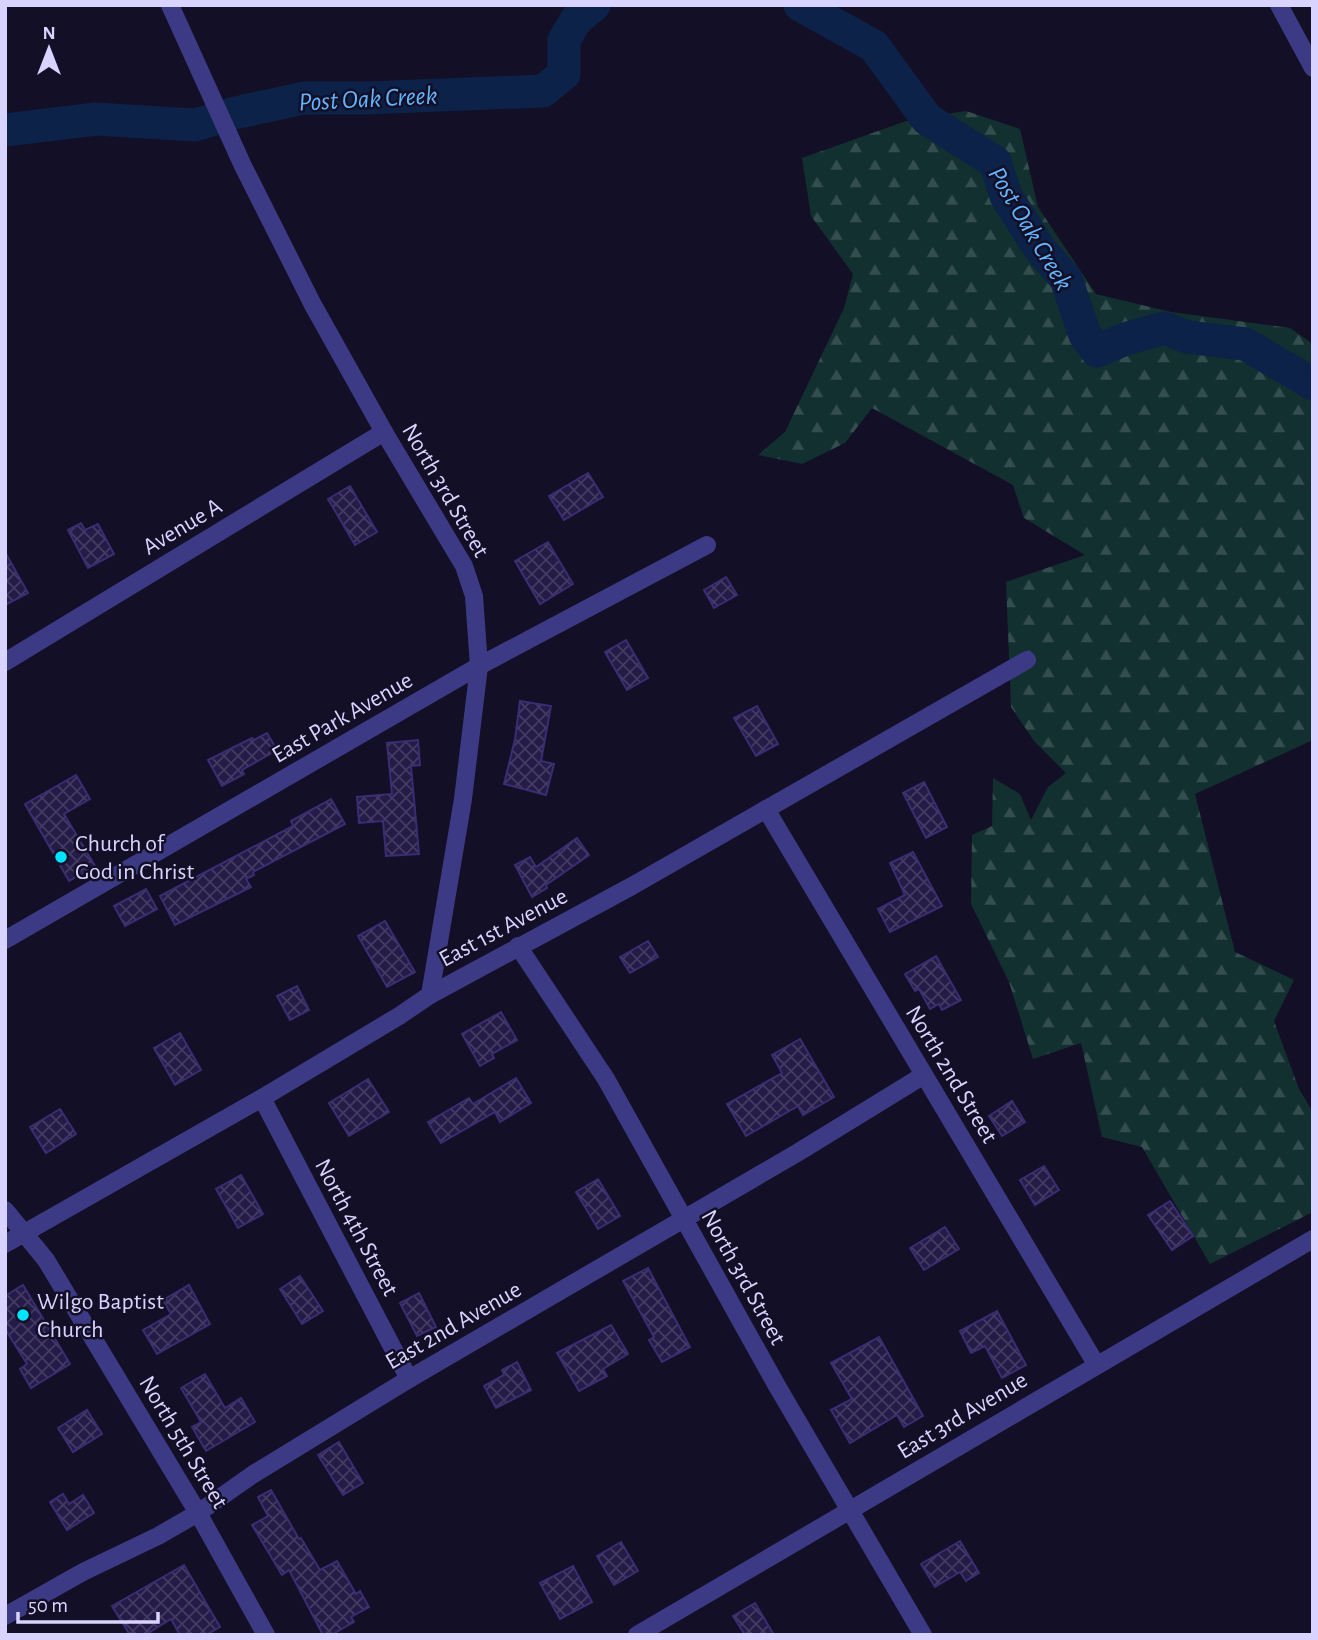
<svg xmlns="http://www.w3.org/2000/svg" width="1318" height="1640" font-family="'Alegreya Sans',sans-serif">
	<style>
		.forest { fill: url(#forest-firs) }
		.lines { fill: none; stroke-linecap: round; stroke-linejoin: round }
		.river { stroke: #0c2248; stroke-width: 33 }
		.building { fill: url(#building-cross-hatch); stroke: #3b2d73; stroke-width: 2 }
		.minor { stroke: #3d3a85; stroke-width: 18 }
		.poi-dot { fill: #00e5ff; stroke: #130f26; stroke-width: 2.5 }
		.labels { text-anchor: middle; stroke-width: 5; stroke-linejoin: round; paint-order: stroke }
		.street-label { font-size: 24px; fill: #d9d4ff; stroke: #130f26 }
		.poi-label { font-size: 24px; fill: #d9d4ff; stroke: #130f26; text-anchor: start }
		.water-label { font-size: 26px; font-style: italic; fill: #62b6ff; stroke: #130f26 }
	</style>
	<defs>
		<pattern id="forest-firs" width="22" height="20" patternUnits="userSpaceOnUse" patternTransform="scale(1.75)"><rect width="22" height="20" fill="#12302f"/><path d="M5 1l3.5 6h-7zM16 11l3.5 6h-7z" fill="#344d4e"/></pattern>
		<pattern id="building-cross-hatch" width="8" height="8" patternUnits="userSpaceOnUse" patternTransform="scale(1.75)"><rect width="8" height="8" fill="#241b47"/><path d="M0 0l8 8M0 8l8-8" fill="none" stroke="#433b63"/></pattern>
	</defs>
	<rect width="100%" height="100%" fill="#130f26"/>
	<path class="forest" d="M966,111L1020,129L1038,207L1096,294L1171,312L1290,328L1313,344V740L1195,794L1235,952L1294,980L1274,1021L1299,1089L1313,1112V1212L1210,1264L1142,1147L1102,1137L1081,1043L1033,1059L1009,982L971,904L972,835L992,826L993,778L1020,794L1031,820L1048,787L1066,773L1034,741L1011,707L1006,582L1085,555L1024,518L1013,485L872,408L845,443L802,464L758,455L785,432L844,308L853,274L811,216L802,158L909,120Z"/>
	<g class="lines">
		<g class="river">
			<path d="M800,5L874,46L927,119L995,162L1006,196L1040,249L1066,279L1085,335L1097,351L1125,339L1164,328L1187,337L1245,344L1313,384"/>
			<path d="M5,130L96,119L195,125L235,113L304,98H367L543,91L564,74V40L576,20L594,5"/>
		</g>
	</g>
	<g class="building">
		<path d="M588,473L603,497L564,520L549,496Z"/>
		<path d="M350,486L377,532L355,545L328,499Z"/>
		<path d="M81,523L85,530L98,524L114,554L88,568L68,530Z"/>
		<path d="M548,542L573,584L540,604L515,561Z"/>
		<path d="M5,552L28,593L5,605Z"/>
		<path d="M726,577L737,595L714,608L704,590Z"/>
		<path d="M626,640L648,678L627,690L605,652Z"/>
		<path d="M520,701L551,706L541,761L554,764L546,795L504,784L515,739Z"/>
		<path d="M757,706L778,744L756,756L734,718Z"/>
		<path d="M267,733L277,750L242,770L244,774L222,786L208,760L252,738L254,740Z"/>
		<path d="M418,740L420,765L411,766L419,854L386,856L383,821L359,823L357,797L392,794L387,743Z"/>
		<path d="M76,775L90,799L64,814L95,866L69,881L25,804Z"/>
		<path d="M924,782L947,827L926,838L903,793Z"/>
		<path d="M331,799L345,824L253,872L254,875L246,879L251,887L175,925L160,896L293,826L291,821Z"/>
		<path d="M577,838L589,855L546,885L547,888L532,897L515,865L530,857L536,867Z"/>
		<path d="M913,852L942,906L890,932L878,909L905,895L890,863Z"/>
		<path d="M146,889L157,909L125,926L114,906Z"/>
		<path d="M385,921L415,972L387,987L358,936Z"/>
		<path d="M648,941L658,957L630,973L620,957Z"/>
		<path d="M936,956L961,1000L942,1010L939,1004L930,1009L919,989L915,991L905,974Z"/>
		<path d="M297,986L309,1010L290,1020L277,996Z"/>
		<path d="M501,1012L517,1040L492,1054L494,1058L480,1066L462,1034Z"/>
		<path d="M180,1033L201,1070L175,1085L154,1048Z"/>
		<path d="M800,1039L834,1097L803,1115L798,1106L746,1136L727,1104L782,1073L772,1055Z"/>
		<path d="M516,1078L531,1103L500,1122L495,1112L441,1143L428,1122L469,1098L473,1104Z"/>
		<path d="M368,1079L389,1112L349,1136L329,1103Z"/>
		<path d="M1012,1101L1025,1122L1002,1136L989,1116Z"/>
		<path d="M60,1109L76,1134L46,1153L30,1127Z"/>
		<path d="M1044,1166L1059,1190L1035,1205L1020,1180Z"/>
		<path d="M241,1175L263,1214L238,1228L216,1189Z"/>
		<path d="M598,1179L620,1216L598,1229L576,1192Z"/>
		<path d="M1170,1201L1193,1236L1172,1250L1148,1215Z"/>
		<path d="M945,1227L959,1249L924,1270L910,1248Z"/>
		<path d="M648,1268L690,1347L662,1362L649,1340L654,1337L623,1281Z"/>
		<path d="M300,1276L323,1311L302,1324L280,1289Z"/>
		<path d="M23,1285L70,1364L31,1388L20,1369L27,1364L5,1329V1296Z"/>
		<path d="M189,1285L210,1324L157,1354L143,1330L171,1314L163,1300Z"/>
		<path d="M419,1293L436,1327L417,1336L400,1303Z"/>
		<path d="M997,1311L1026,1365L1002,1378L985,1346L971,1353L960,1331Z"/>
		<path d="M611,1325L628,1354L603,1369L607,1376L579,1391L557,1353Z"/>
		<path d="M879,1337L923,1416L904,1427L897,1415L850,1443L831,1410L852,1399L831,1363Z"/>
		<path d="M517,1362L531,1390L496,1408L484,1386L504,1375L502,1370Z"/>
		<path d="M205,1374L225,1408L241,1398L255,1422L206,1451L192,1427L201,1422L181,1388Z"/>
		<path d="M87,1410L102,1434L73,1452L58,1428Z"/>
		<path d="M339,1442L363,1483L343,1495L318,1455Z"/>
		<path d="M271,1490L299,1539L301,1538L320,1570L337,1561L356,1594L360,1591L369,1607L351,1617L354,1622L331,1635H323L289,1570L282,1575L252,1525L268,1516L258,1497Z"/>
		<path d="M63,1494L69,1504L83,1495L94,1513L67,1530L50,1502Z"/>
		<path d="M960,1541L979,1573L966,1581L960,1572L935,1587L921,1564Z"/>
		<path d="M621,1542L638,1571L614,1585L597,1556Z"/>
		<path d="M184,1565L220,1627L206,1635H180L171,1619L145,1635H130L112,1606Z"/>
		<path d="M573,1566L592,1602L560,1619L540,1583Z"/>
		<path d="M755,1603L774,1635H745L733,1616Z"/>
	</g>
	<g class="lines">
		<g class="minor">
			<path d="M170,5L243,166L313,305L384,432L464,566L474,596L479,666L463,799L430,995"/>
			<path d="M1279,5L1313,68"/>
			<path d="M5,662L384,432"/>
			<path d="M766,809L1096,1364"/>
			<path d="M5,940L479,666L707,545"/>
			<path d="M518,946L606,1079L777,1386L923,1635"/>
			<path d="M262,1098L409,1379"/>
			<path d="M5,1210L46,1260L198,1513L266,1635"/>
			<path d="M5,1244L262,1098L399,1016L430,995L632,886L1027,660"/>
			<path d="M5,1616L83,1572L158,1536L198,1513L252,1475L409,1379L797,1153L924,1075"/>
			<path d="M637,1635L1313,1239"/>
		</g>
	</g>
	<g class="poi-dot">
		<circle cx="61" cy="857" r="7"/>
		<circle cx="23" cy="1315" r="7"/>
	</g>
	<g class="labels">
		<g class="street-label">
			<text transform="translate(446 490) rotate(60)" y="8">North 3rd Street</text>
			<text transform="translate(182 526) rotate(-31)" y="8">Avenue A</text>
			<text transform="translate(342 717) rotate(-30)" y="8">East Park Avenue</text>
			<text transform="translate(503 927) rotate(-28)" y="8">East 1st Avenue</text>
			<text transform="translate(952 1074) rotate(59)" y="8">North 2nd Street</text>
			<text transform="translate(357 1227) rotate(62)" y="8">North 4th Street</text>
			<text transform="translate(744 1277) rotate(61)" y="8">North 3rd Street</text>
			<text transform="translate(453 1325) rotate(-30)" y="8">East 2nd Avenue</text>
			<text transform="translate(962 1415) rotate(-31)" y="8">East 3rd Avenue</text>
			<text transform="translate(184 1442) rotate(59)" y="8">North 5th Street</text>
		</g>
		<g class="poi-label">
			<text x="75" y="851">Church of<tspan x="75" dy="28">God in Christ</tspan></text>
			<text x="37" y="1309">Wilgo Baptist<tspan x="37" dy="28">Church</tspan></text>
		</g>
		<g class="water-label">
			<text transform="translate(368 98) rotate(-3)" y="9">Post Oak Creek</text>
			<text transform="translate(1031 228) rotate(59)" y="9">Post Oak Creek</text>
		</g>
	</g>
	<rect width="1318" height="1640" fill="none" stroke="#d9d4ff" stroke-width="14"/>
	<g transform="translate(49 49)" stroke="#130f26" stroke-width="5" paint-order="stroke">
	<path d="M0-5L12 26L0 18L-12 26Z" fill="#d9d4ff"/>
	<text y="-10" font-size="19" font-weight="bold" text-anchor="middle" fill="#d9d4ff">N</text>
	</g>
	<path d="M18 1612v10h140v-10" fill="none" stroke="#d9d4ff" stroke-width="3.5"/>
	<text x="28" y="1612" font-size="21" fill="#d9d4ff" stroke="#130f26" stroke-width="5" paint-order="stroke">50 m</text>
</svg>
